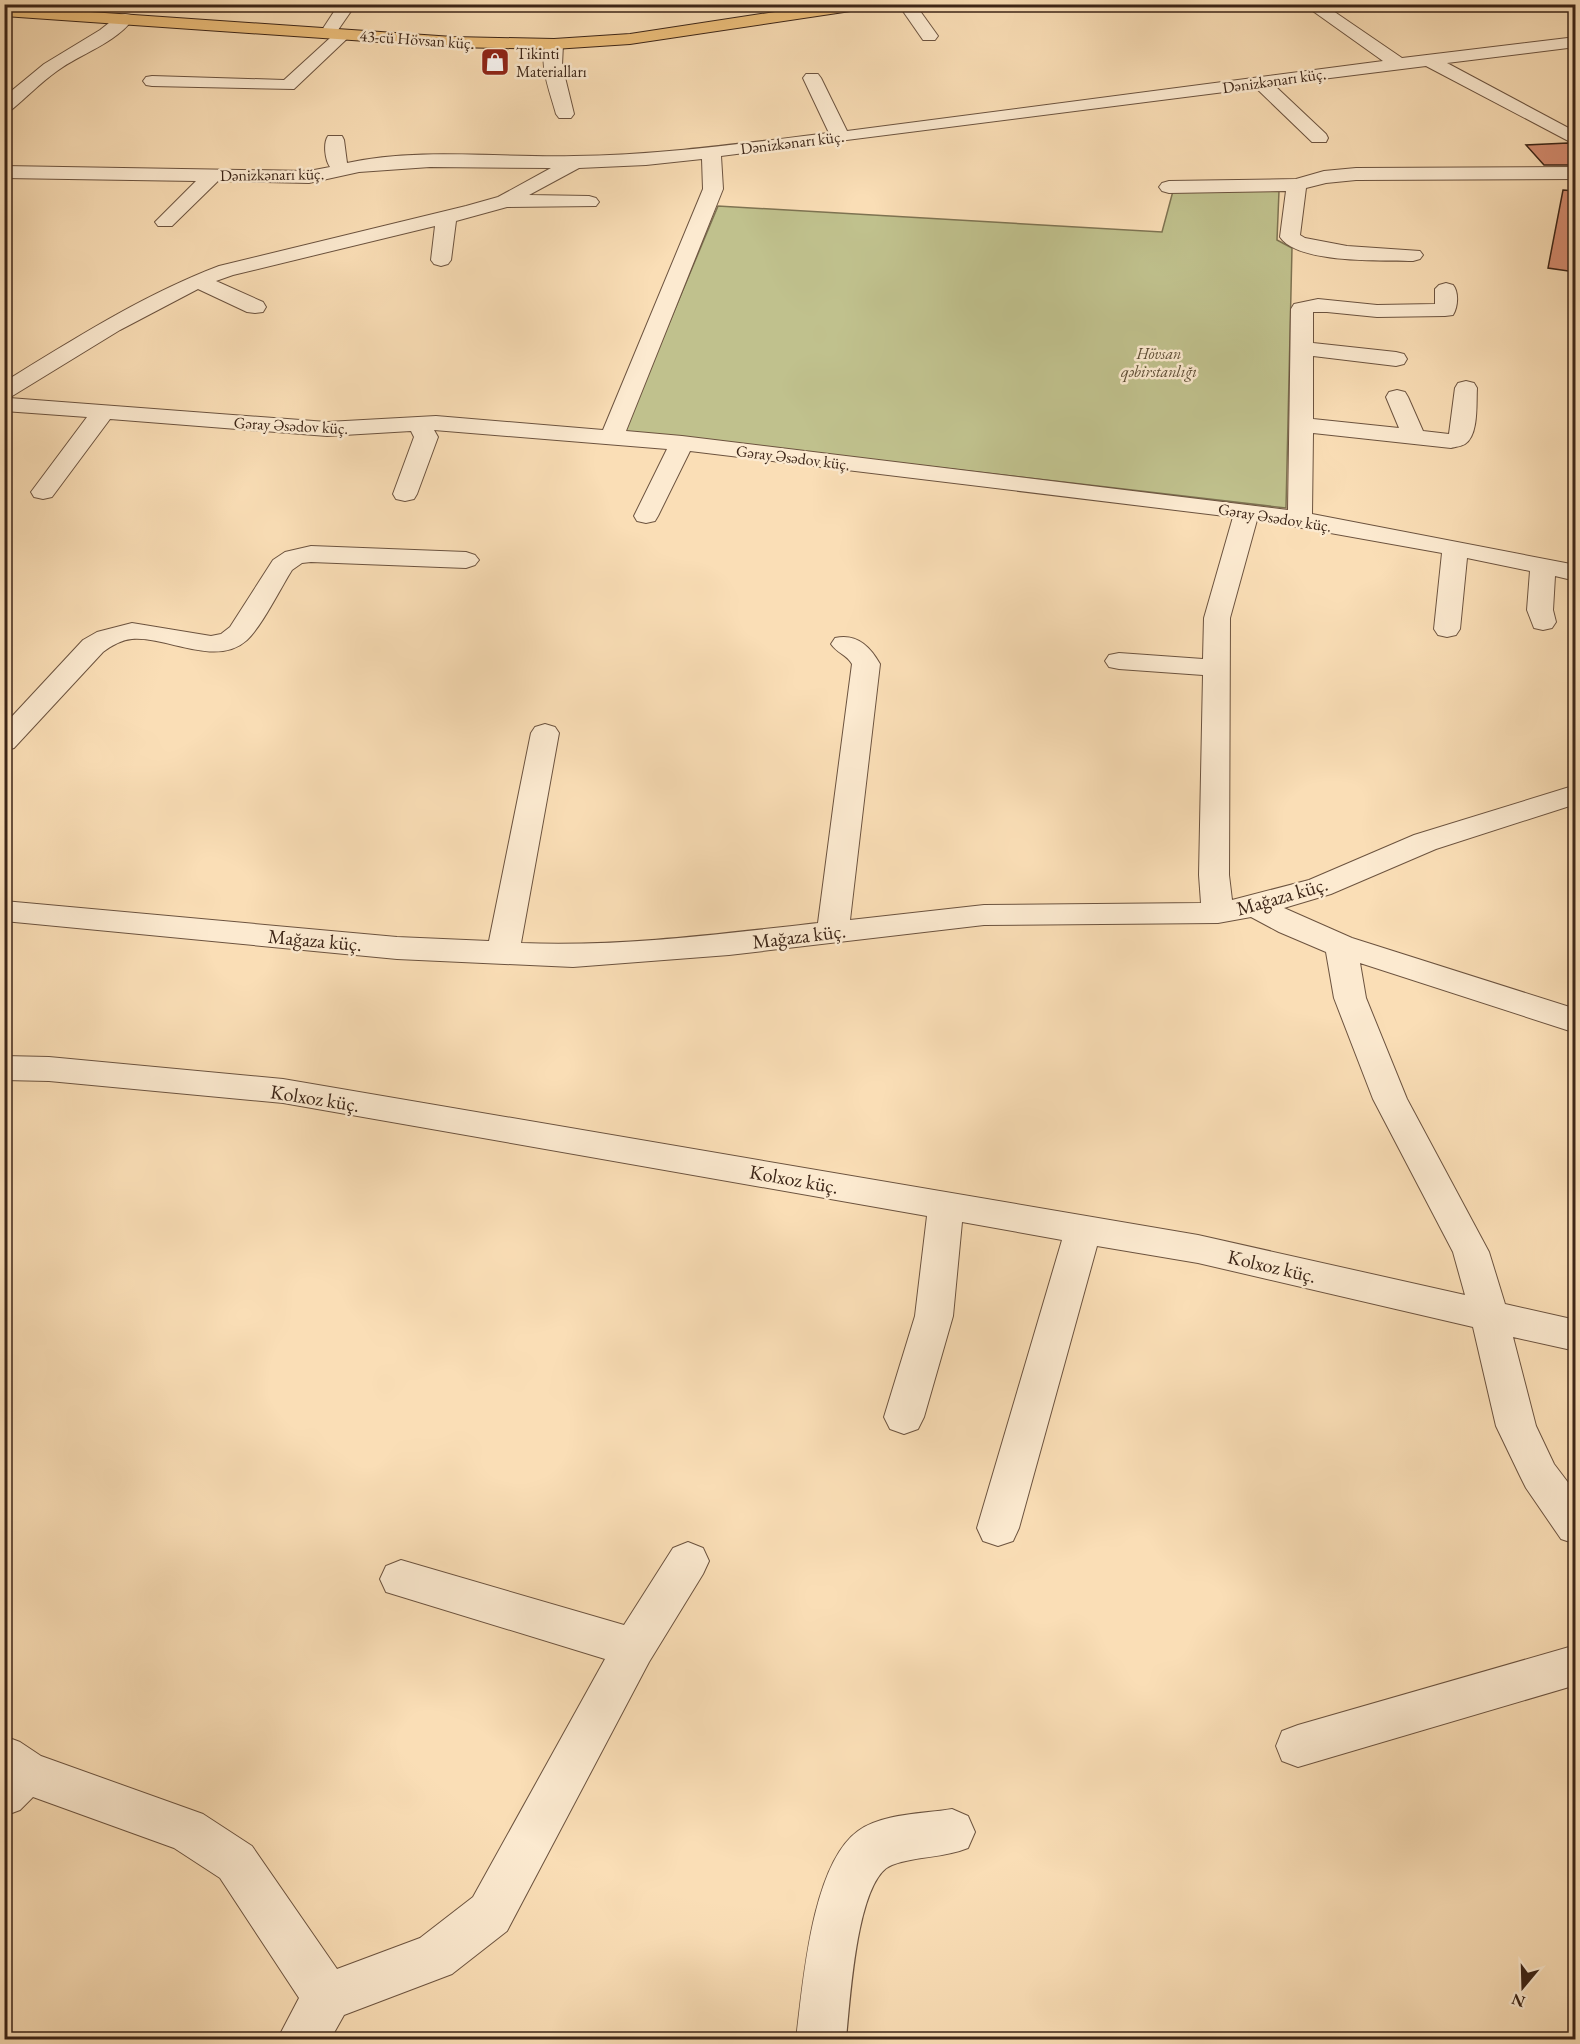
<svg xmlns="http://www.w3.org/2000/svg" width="1580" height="2044" font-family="'EB Garamond',serif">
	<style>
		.green { fill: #c0c18d; stroke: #7e7352; stroke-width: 1.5 }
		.building { fill: #d58c70; stroke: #3c2517; stroke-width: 1.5 }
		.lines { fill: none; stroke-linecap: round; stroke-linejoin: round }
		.minor-casing { stroke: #6c533f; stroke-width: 2 }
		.major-casing { stroke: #3c2517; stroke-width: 2 }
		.minor { fill: #fcead0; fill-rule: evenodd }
		.major { fill: #edbf7b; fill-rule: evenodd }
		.labels { text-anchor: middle; stroke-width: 5; stroke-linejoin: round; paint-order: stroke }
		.far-street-label { font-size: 16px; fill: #3c2517; stroke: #fcead0 }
		.far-poi-label { font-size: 16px; fill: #3c2517; stroke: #fcead0; text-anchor: start }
		.far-park-label { font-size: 16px; font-style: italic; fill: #5d4c34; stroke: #fcead0 }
		.street-label { font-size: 20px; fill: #3c2517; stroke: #fcead0 }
	</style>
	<rect width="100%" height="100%" fill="#fadeb6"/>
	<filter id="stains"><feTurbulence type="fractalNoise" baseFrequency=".00333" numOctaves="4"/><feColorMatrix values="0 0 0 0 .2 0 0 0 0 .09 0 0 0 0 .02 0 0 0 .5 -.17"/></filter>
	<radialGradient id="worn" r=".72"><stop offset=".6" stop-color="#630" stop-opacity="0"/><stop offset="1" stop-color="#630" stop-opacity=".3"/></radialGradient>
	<path class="green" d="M1173,191H1279L1277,240L1292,248L1286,508L624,431L718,206L1162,232Z"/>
	<g class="building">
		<path d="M1568,143L1575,147V165H1544L1526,145Z"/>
		<path d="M1563,190L1575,191V272L1548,268Z"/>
	</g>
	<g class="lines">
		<g class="minor-casing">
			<g id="minor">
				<path d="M62,4H80L68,18L62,19L54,14Z"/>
				<path d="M339,4H356L338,30H350L352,34L294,89L152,86L146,85L143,81L146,77L152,76L284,80L330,38L322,37L320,33Z"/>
				<path d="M898,4H915L938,36L935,40H923Z"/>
				<path d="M1303,4H1323L1402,58L1576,37V47L1447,63L1576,132V145L1426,66L1274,85L1326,134L1328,138L1326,142H1312L1256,88L721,156L723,189L626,431L682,436L1288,510L1291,309L1294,304L1318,299L1377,305L1435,304V289L1439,285L1446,283L1453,285C1459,292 1458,307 1453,315L1445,316L1377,317L1327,312H1313V343L1396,352L1404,354L1407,359L1404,364L1396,366L1313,356V419L1399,428L1386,397L1389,392L1397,390L1405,392L1408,397L1423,431L1449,434L1455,388L1458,383L1466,381L1474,383L1477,388C1476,403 1479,435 1465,444C1462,446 1455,447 1451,448L1313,433L1312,514L1576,565V581L1555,576L1553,610L1556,622L1552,628L1543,630L1534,628L1527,610L1530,571L1467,558L1460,629L1456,635L1447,637L1438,635L1434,629L1442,553L1257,520L1230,618L1229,875L1232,900L1309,880L1414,835L1576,785V804L1436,849L1331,894L1284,908L1352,938L1576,1009V1033L1360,963L1366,998L1407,1099L1489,1252L1505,1304L1576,1320V1351L1513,1337L1536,1426L1554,1464L1576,1493V1544L1561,1539L1526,1488L1520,1476L1496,1426L1473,1327L1198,1263L1097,1246L1019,1528L1013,1541L998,1546L983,1541L977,1528L1062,1240L962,1222L953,1316L924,1417L918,1429L904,1434L890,1429L884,1417L915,1316L927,1216L283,1103L49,1081L4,1080V1056L49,1057L283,1079L1198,1235L1465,1295L1453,1252L1373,1099L1334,998L1326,952L1279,932L1251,917L1218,923L984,925L729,955L573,967L397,959L4,921V901L397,937L489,941L531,733L535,727L545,724L555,727L559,733L521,943C620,947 720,934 818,923L852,664C847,655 837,653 831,644L835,638C856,633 870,646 880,664L850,920L984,905L1201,903L1199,875L1203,675L1119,669L1109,667L1105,661L1109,655L1119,653L1203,659L1204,618L1233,517L690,451L658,516L655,521L646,523L637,521L634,516L667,449L434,430L438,437L417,494L414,499L405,501L396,499L393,494L414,437L411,431L327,436L110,419L52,497L43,499L34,497L31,492L87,417L4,411V382C74,339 143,295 219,266L466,206L498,197L551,168L430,167L359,172L309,183L218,181L172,226H158L155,222L196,181L4,178V166L309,171L330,167C325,160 323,143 328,136H342L344,140L347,163C418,147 502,158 574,156C660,155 745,143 829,133L803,78L806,74H818L821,78L847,131L1383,61ZM702,159L703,189L603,430L436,416L327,422L9,398L120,330L198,289L247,312L255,313L263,312L266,307L263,302L216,281L233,275L435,226L431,260L434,264L441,266L448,264L451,260L456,221L507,207L596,206L599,202L596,198L589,196L529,195L579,168L646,165Z"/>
				<path d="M1567,4H1576V10Z"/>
				<path d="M125,14L131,15L133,19C116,43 80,54 57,71C40,83 26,98 10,111L4,112V97L44,64L100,30L119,15Z"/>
				<path d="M554,39L560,40L563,44L562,65L574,114L571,118H559L556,114C551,94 536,60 548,40Z"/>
				<path d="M1576,167V179L1356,180L1326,183L1306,188L1300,235L1305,238L1347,246L1420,251L1423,255L1420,259L1413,261C1382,260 1298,264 1280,237L1286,191L1169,193L1162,191L1159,187L1162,183L1169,181L1296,179L1324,171L1356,168Z"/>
				<path d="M311,546L466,552L475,555L479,560L475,565L466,568L311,562L302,563L292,570C280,589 262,626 247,640C216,668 167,636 132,639C121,640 111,646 103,652L14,748L4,751V725L83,640L97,632L132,623L211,636L221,634L230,627L273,560L285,552Z"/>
				<path d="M688,1542L703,1548L709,1561L703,1574L649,1662L507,1931L452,1974L344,2015L330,2040H277L299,1998L220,1878L174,1848L33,1797L20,1810L4,1816V1736L20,1742L41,1756L203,1814L252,1846L337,1969L420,1938L473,1897L605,1659L386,1592L380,1579L386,1566L401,1560L624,1625L673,1548Z"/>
				<path d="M1576,1645V1685L1298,1767L1282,1761L1276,1746L1282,1731L1298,1725Z"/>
				<path d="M952,1809L968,1816L975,1832L968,1848C944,1858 916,1856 892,1865C856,1878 850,2005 846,2040H796C803,1986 811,1865 858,1831C883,1813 923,1814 952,1809Z"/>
			</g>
		</g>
		<g class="major-casing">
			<path id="major" d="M827,4H872L864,9L630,44L554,49L453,47L4,16V6L453,37L554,39L630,34Z"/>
		</g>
		<use href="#minor" class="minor"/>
		<use href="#major" class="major"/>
	</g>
	<defs>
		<g id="shop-square" transform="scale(1.5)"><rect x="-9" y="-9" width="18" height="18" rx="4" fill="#8f2418" stroke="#fcead0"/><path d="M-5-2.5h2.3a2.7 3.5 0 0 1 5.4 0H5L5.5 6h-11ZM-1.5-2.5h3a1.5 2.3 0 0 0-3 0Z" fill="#fff"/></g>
	</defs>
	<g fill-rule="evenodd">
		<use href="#shop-square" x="495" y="62"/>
	</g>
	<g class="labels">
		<g class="far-street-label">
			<text transform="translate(417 39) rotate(4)" y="6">43-cü Hövsan küç.</text>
			<text transform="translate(1274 80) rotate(-8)" y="6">Dənizkənarı küç.</text>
			<text transform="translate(792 142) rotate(-7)" y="6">Dənizkənarı küç.</text>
			<text transform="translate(272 174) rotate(-1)" y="6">Dənizkənarı küç.</text>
			<text transform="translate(291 425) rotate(3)" y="6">Gəray Əsədov küç.</text>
			<text transform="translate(793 457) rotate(7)" y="6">Gəray Əsədov küç.</text>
			<text transform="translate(1275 517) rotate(9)" y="6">Gəray Əsədov küç.</text>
		</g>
		<g class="far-poi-label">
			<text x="516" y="59">Tikinti<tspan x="516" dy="18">Materialları</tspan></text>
		</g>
		<g class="far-park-label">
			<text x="1159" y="359">Hövsan<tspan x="1159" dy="18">qəbirstanlığı</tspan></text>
		</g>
		<g class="street-label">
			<text transform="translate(1282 896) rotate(-16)" y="7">Mağaza küç.</text>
			<text transform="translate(799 936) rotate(-7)" y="7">Mağaza küç.</text>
			<text transform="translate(315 940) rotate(5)" y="7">Mağaza küç.</text>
			<text transform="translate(315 1098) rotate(9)" y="7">Kolxoz küç.</text>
			<text transform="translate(794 1179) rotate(10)" y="7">Kolxoz küç.</text>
			<text transform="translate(1272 1266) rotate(13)" y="7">Kolxoz küç.</text>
		</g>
	</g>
	<rect width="1580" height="2044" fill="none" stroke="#fadeb6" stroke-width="24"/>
	<rect x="6" y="6" width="1568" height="2032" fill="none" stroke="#3c2517" stroke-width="3"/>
	<rect x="12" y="12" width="1556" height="2020" fill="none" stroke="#3c2517" stroke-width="1.5"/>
	<g transform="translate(1523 1987) rotate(199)" stroke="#fcead0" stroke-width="4.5" paint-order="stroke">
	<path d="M0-4.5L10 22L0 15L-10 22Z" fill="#3c2517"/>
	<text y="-9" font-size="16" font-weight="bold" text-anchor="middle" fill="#3c2517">N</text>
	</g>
	<rect width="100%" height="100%" filter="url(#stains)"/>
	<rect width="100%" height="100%" fill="url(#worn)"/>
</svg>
